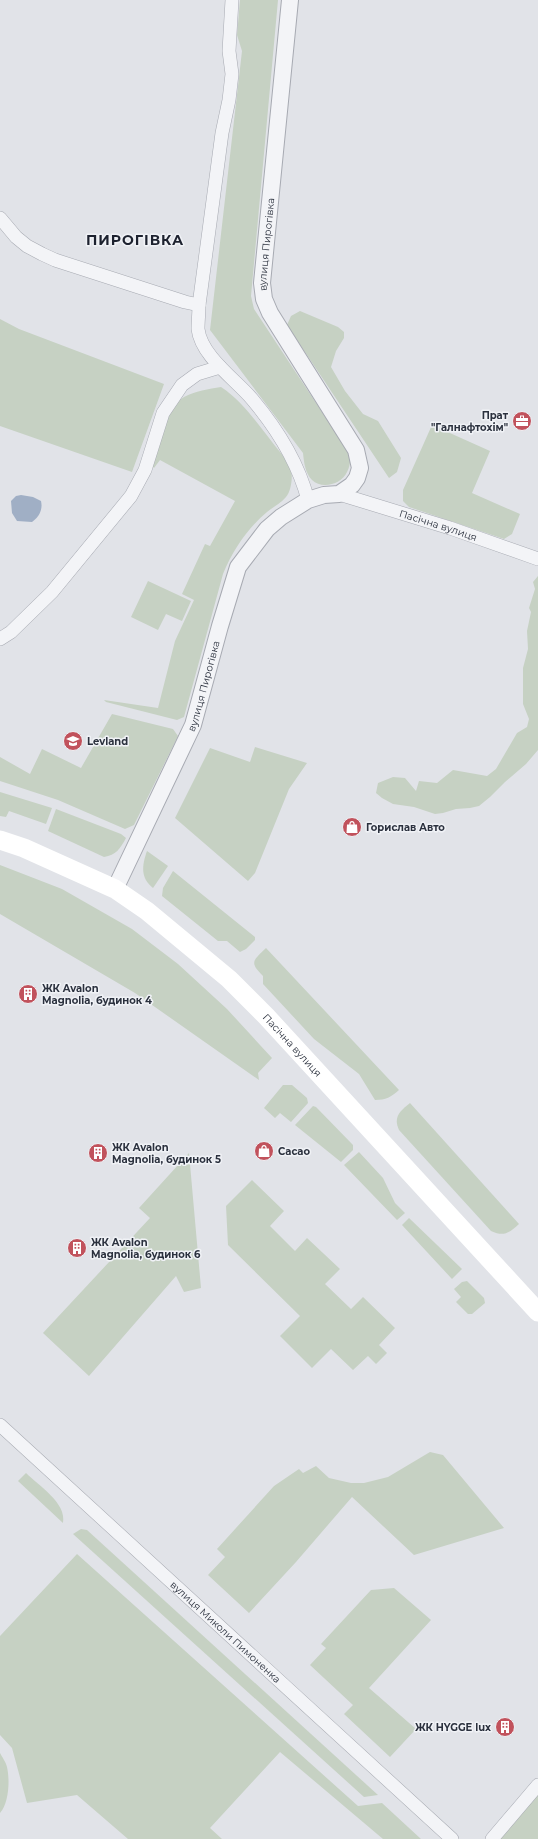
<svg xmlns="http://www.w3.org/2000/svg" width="538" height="1839" font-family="Montserrat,sans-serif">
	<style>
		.green { fill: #c6d1c3 }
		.water { fill: #a0afc5 }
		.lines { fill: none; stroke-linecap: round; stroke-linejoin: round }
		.minor-casing { stroke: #a7aab2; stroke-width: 14 }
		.tertiary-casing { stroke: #a7aab2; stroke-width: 18 }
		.minor { stroke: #f3f4f7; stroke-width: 13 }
		.tertiary { stroke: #f3f4f7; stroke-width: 16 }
		.secondary { stroke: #fff; stroke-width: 19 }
		.labels { text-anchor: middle; stroke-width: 3; stroke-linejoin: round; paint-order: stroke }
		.street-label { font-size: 10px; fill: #2b313e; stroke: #f0f2f6 }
		.poi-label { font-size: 10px; font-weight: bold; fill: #2b313e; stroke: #f0f2f6; text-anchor: start }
		.district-label { font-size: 14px; font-weight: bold; letter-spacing: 1px; fill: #1d222f; stroke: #f0f2f6 }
	</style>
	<rect width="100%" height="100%" fill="#e1e3e8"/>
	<g class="green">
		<path d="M240,0H278L251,296L254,309L351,456C350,461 350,467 347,472C342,484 322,490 312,480C305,473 304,462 303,453L210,330L242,51L237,35Z"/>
		<path d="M300,311L338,327L344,332V338L336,351L331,367L345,391L363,414L378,421L401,458L397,472L389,478L287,325L291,316Z"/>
		<path d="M0,319L19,329L164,384L132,472L0,426Z"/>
		<path d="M221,387C241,400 254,419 269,438C276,448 288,459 291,471C293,477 291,492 286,497C281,503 273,507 267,512C247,529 233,550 223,574L184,717L177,720L106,702L104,700L158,708L175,641L194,600L182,594L205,544L210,546L235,501L160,460L154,468L149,462C157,444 166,407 184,397C195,391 209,389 221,387Z"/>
		<path d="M432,425L490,451L472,493L520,514L512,534L504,539L409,507L403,501V490Z"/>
		<path d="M538,576V750L526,764L505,782L490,797L479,806L470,808L456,809L443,813L435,814L414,807L393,804L382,798L376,793L378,783L393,777L405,778L416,791L419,781L437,783L453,770L487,776L496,769L517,733L527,727L529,719L523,704V668L528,649L527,631L531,612L529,608L535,589L533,582Z"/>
		<path d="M148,581L191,601L182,621L166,614L158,630L131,617Z"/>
		<path d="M112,714L173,729L178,736L134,825L125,829L58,800L0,781V757L30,774L42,749L81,768Z"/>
		<path d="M255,747L307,763L289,789L255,873L248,881L175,818L210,748L250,762Z"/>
		<path d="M0,792L52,808L46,824L9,811L6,817L0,816Z"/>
		<path d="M56,809L121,834L126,838C120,849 116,855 104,857L48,831Z"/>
		<path d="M147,851L168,866L153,888C140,878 142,865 147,851Z"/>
		<path d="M0,865L62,889L132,929L178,964L227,1009L272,1058L258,1073L259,1080L135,993L0,914Z"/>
		<path d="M173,871L255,937V940L246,949L240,952L227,941H218L162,896L163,888Z"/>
		<path d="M266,948L399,1090C391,1097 386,1100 375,1100L359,1074L314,1039L263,984V976C249,962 253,961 266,948Z"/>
		<path d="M283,1085H292L307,1098L308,1103L291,1122L280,1113L275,1118L264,1108Z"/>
		<path d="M410,1103L519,1224C509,1233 504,1237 491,1231L399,1130C393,1117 400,1111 410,1103Z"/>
		<path d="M313,1106L316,1107L353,1145V1150L341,1162L295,1125Z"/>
		<path d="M359,1152L383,1178L395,1203L405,1213L397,1220L344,1165Z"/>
		<path d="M189,1153L201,1288L184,1292L176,1276L89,1376L43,1333L150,1218L139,1208Z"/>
		<path d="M252,1180L284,1211L270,1226L295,1251L307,1238L340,1269L325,1284L351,1309L363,1297L395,1328L379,1345L387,1353L376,1364L368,1356L353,1370L331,1349L312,1368L280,1336L300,1316L228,1245L226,1206Z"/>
		<path d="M409,1218L462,1269L452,1279L402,1225Z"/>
		<path d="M467,1281L484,1298L485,1303L472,1314H468L456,1302L461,1297L454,1289L462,1282Z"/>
		<path d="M430,1452L443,1455L504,1528L414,1555L352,1497L296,1562L249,1613L208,1575L225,1557L217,1549L274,1486L299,1469L303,1473L316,1466L329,1478L351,1483H364L388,1477Z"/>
		<path d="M26,1473C39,1486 67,1503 63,1523L18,1481Z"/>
		<path d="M81,1529L87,1530L378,1795L364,1797L73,1534Z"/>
		<path d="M77,1554L358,1806L382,1803L421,1839H383L280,1752L210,1828L222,1839H128L77,1795L27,1803L12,1748L0,1735V1636Z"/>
		<path d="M394,1588L431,1620L369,1688L416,1729L390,1757L344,1714L353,1705L310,1665L326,1648L321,1644L371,1590Z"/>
		<path d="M0,1753C2,1757 6,1762 7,1767C10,1780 9,1803 0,1813Z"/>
		<path d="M538,1790V1839H497Z"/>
	</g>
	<path class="water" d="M21,495L33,497L41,501C43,510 39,517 32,522L17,521L12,513L11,501L16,496Z"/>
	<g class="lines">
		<g class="minor-casing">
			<g id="minor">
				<path d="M232,0L229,51L232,74L229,100L222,133L199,305C199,313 198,321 198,329C201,356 236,380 252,399C278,430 298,462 308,500"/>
				<path d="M0,218L16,237L27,246L42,254L55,260L185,302L199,305"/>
				<path id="s1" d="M339,494L450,528L538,559"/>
				<path d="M0,639L11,632L52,592L131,496L145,470L163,413L182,385L197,374L220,367"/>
				<path id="s2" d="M0,1425L452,1839"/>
				<path d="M492,1839L538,1785"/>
			</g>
		</g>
		<g class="tertiary-casing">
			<g id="tertiary">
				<path id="s3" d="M115,889L193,725L220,626L238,567L267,529L281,517L308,500L324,495L339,494L352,485L357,478L360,468L356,450L270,313L264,299L262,283L290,0"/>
			</g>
		</g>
		<use href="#minor" class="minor"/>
		<use href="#tertiary" class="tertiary"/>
		<path class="secondary" id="s4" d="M0,840L24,848L115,889L147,911L229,979L266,1016L538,1312"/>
	</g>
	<defs>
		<g id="office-disc" transform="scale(1)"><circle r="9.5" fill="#c1525c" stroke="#f0f2f6"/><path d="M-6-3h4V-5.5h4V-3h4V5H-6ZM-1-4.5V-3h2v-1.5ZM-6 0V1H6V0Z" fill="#fff"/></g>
		<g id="school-disc" transform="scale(1)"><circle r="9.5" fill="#c1525c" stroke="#f0f2f6"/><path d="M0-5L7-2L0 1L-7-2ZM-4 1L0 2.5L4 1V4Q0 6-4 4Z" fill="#fff"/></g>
		<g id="shop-disc" transform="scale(1)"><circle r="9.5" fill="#c1525c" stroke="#f0f2f6"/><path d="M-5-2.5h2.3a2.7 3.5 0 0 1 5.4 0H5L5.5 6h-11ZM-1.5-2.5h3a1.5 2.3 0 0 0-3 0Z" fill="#fff"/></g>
		<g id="building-disc" transform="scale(1)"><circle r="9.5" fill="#c1525c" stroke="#f0f2f6"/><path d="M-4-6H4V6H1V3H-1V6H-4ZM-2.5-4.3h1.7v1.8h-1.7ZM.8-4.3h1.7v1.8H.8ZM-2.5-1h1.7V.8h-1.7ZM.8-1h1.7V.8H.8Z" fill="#fff"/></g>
	</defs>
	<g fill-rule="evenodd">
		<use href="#office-disc" x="522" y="421"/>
		<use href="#school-disc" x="73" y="741"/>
		<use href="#shop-disc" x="352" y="827"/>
		<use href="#building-disc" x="28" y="994"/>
		<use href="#shop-disc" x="264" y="1151"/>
		<use href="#building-disc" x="98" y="1153"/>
		<use href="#building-disc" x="77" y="1248"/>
		<use href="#building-disc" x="505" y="1727"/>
	</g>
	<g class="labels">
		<g class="street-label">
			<text dy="4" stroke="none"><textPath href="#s3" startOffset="761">вулиця Пирогівка</textPath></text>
			<text dy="4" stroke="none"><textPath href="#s1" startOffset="104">Пасічна вулиця</textPath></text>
			<text dy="4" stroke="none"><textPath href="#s3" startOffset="222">вулиця Пирогівка</textPath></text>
			<text dy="4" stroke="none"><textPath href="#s4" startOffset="362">Пасічна вулиця</textPath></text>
			<text dy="4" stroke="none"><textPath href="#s2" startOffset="306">вулиця Миколи Пимоненка</textPath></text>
		</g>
		<g class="poi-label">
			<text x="508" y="419" text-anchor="end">Прат<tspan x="508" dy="12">"Галнафтохім"</tspan></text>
			<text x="87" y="745">Levland</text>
			<text x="366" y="831">Горислав Авто</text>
			<text x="42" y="992">ЖК Avalon<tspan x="42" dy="12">Magnolia, будинок 4</tspan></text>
			<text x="112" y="1151">ЖК Avalon<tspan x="112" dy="12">Magnolia, будинок 5</tspan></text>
			<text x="278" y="1155">Cacao</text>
			<text x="91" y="1246">ЖК Avalon<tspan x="91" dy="12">Magnolia, будинок 6</tspan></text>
			<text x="491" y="1731" text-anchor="end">ЖК HYGGE lux</text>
		</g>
		<g class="district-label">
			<text x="135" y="245">ПИРОГІВКА</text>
		</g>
	</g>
</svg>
